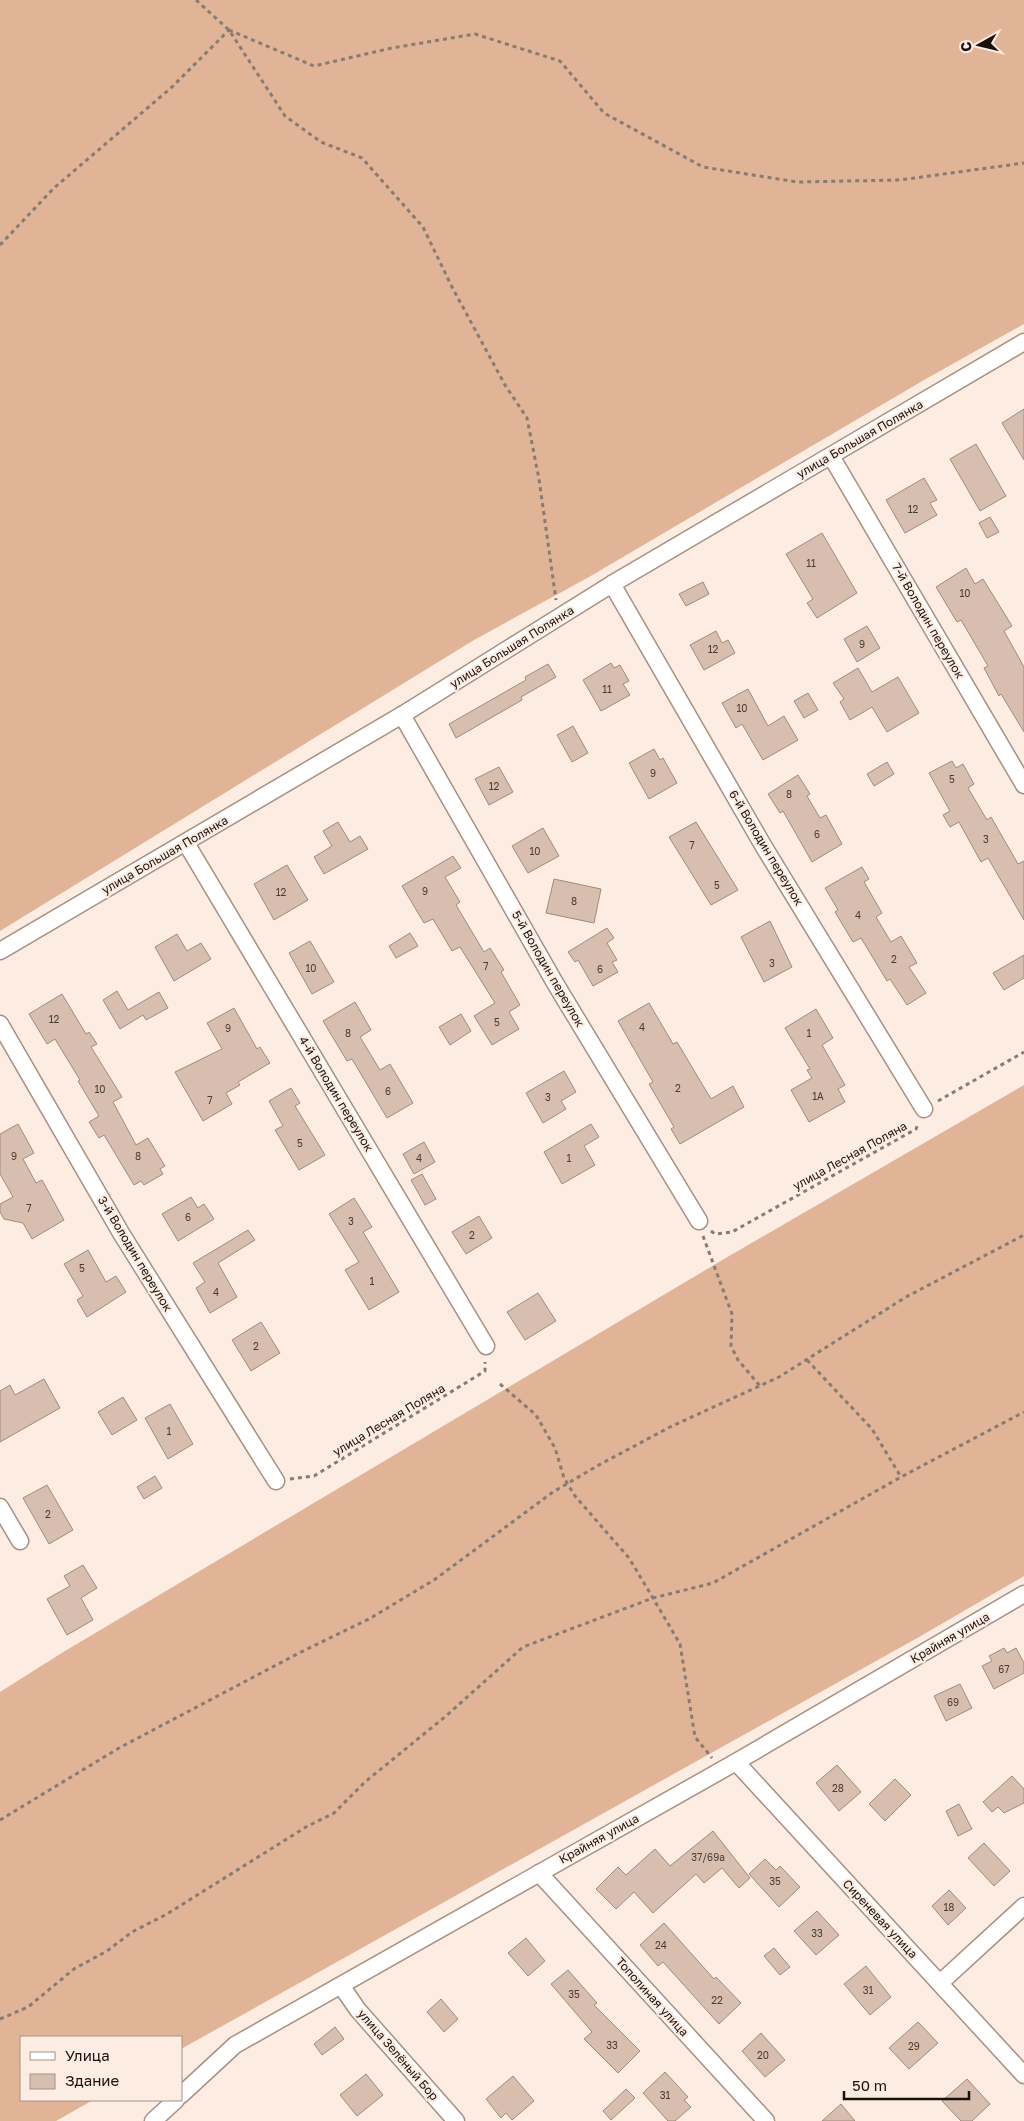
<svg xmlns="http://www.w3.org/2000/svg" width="1024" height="2121" font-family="'Golos Text',sans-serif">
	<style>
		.forest { fill: #e1b397 }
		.building { fill: #d8beaf; stroke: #a28a7c }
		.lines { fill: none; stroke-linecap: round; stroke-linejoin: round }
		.minor-casing { stroke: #a89082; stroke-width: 19 }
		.path { stroke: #877b73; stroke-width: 3; stroke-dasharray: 4 4; stroke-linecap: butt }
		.minor { stroke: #fff; stroke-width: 16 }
		.labels { text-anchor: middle; stroke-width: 4.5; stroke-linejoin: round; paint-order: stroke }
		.number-label { font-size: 10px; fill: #493c34 }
		.street-label { font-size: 12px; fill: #19110b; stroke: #fcece2 }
	</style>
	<rect width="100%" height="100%" fill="#fcece2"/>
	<g class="forest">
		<path d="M0,0H1024V324L924,380L589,577L474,640L0,931Z"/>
		<path d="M1024,1085V1576L919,1637L181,2049V2037H21V2100H93L56,2121H0V1692L65,1651L724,1259Z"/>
	</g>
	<g class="building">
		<path d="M1024,409V460L1002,423Z"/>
		<path d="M976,444L1006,496L980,511L950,459Z"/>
		<path d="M924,478L937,500L930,503L937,515L905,533L886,500Z"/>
		<path d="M990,517L999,532L987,538L979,523Z"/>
		<path d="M822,533L857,593L817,618L807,603L813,599L786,554Z"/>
		<path d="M966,568L975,584L983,579L1012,626L1004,631L1024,667V732L1001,694L999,696L984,668L988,666L961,620L957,622L936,587Z"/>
		<path d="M703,582L709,594L686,606L679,594Z"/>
		<path d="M867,626L880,648L857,662L844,639Z"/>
		<path d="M716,631L722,643L728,640L735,653L704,670L690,645Z"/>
		<path d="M611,663L614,668L620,665L629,681L623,684L630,695L601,711L583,680Z"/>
		<path d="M548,664L556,677L521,697L522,700L456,738L449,724L526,680L525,677Z"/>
		<path d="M858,668L872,692L898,677L919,713L887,732L872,707L850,720L840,702L844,699L833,683Z"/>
		<path d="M748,689L768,726L784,716L798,740L763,760L742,724L736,728L722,703Z"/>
		<path d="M808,693L818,710L804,718L794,701Z"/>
		<path d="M573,726L588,753L572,762L557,735Z"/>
		<path d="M654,749L660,760L663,758L677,783L649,799L629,763Z"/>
		<path d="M952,761L956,768L963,764L974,784L968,788L987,820L991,817L1018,864L1024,861V920L988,858L981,862L959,822L950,827L943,815L950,811L929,773Z"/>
		<path d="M887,762L894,774L874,786L867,774Z"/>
		<path d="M499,767L513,792L489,805L475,779Z"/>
		<path d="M798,775L810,794L807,796L820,818L826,815L842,844L812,862L783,811L780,813L768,794Z"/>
		<path d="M338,822L350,842L360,836L368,849L324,874L314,857L332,846L323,831Z"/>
		<path d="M696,822L738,890L711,905L669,837Z"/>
		<path d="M543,828L559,856L528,873L512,846Z"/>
		<path d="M453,856L461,868L445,877L460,902L456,905L484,952L490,948L504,970L501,972L520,1005L509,1012L519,1029L492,1045L474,1016L495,1003L460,947L452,951L433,919L424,923L402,886Z"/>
		<path d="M287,865L308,900L274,920L254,884Z"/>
		<path d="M862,867L869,879L864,882L882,913L876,917L891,942L901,936L917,963L909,967L926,993L907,1005L890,979L887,981L861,938L853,942L835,912L838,910L825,888Z"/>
		<path d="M554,879L601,889L594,923L546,913Z"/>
		<path d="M770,921L792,967L764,982L741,937Z"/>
		<path d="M607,928L614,938L607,943L617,960L612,962L618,972L593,986L578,960L575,962L568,952Z"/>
		<path d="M410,933L418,946L396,958L389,946Z"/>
		<path d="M177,934L187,951L201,943L211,959L174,981L155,947Z"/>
		<path d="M310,941L334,982L312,994L289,953Z"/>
		<path d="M1024,955V978L1004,990L993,973Z"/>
		<path d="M117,991L128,1010L159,992L168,1008L146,1020L143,1015L120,1029L103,1000Z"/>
		<path d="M62,994L86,1034L89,1032L97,1044L91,1047L122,1097L113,1102L136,1145L148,1138L165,1166L160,1169L163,1174L144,1185L141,1181L134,1185L104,1135L99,1138L89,1122L99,1116L78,1081L80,1080L55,1039L47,1044L29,1014Z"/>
		<path d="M355,1002L371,1030L360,1037L380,1070L390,1064L413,1103L387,1118L352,1059L347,1061L323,1021Z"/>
		<path d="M649,1003L673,1044L677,1042L711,1099L733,1086L744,1107L680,1144L671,1129L674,1127L649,1084L653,1082L618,1021Z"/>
		<path d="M234,1008L257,1049L260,1047L270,1063L238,1082L240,1085L226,1093L232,1104L203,1121L175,1072L222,1049L207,1023Z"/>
		<path d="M816,1009L833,1038L822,1045L845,1085L838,1089L845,1102L809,1122L791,1090L812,1078L807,1070L810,1069L785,1028Z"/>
		<path d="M461,1014L471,1031L450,1045L439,1027Z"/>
		<path d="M564,1071L576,1092L561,1101L566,1109L543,1123L526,1093Z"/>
		<path d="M291,1088L300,1103L295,1106L325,1155L299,1170L275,1130L283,1126L269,1101Z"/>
		<path d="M18,1124L34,1153L23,1159L36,1183L42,1180L64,1220L32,1239L23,1223L4,1219L0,1212V1204L13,1197L0,1174V1134Z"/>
		<path d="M591,1124L599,1137L584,1146L595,1165L562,1184L544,1152Z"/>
		<path d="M424,1142L435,1162L414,1174L403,1154Z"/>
		<path d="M422,1174L436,1199L425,1205L411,1180Z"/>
		<path d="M191,1197L198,1208L204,1204L214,1219L178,1241L162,1214Z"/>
		<path d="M354,1198L372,1227L363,1232L399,1292L369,1310L345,1270L359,1262L329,1214Z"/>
		<path d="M479,1216L492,1238L466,1254L452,1232Z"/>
		<path d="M248,1230L255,1240L218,1263L237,1297L210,1313L196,1288L205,1282L193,1263Z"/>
		<path d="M88,1250L106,1282L116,1276L126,1292L87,1317L77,1300L83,1296L64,1264Z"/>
		<path d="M538,1293L556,1321L525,1340L507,1312Z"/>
		<path d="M261,1322L280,1353L251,1371L232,1340Z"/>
		<path d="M44,1379L60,1408L0,1442V1391L10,1385L15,1395Z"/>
		<path d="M123,1397L137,1420L112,1435L98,1412Z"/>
		<path d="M170,1404L193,1444L168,1459L145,1418Z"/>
		<path d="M155,1476L162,1488L144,1499L137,1487Z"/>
		<path d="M47,1485L73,1530L49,1544L23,1498Z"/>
		<path d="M83,1565L97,1588L81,1598L93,1620L67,1635L47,1599L70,1586L64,1576Z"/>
		<path d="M1004,1648L1007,1653L1016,1648L1024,1663V1673L994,1689L982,1666L992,1661L989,1656Z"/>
		<path d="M960,1684L972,1708L946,1721L934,1696Z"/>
		<path d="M837,1765L861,1792L839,1811L816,1783Z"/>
		<path d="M1012,1776L1024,1789V1803L1004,1813L998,1807L992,1812L983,1802Z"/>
		<path d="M895,1779L911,1795L885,1821L869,1804Z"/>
		<path d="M959,1804L972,1829L958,1836L946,1811Z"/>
		<path d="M713,1831L750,1878L739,1888L722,1868L704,1883L696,1874L653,1913L634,1892L616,1909L596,1889L618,1867L626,1875L655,1849L670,1866Z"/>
		<path d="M984,1843L1010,1871L994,1886L968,1858Z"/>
		<path d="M765,1859L776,1870L780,1866L800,1887L779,1907L749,1874Z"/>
		<path d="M949,1890L966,1908L948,1925L932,1906Z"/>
		<path d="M817,1911L839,1935L816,1955L794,1931Z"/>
		<path d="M664,1923L714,1979L716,1977L741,2003L719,2024L663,1962L658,1966L640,1945Z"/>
		<path d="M526,1938L545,1961L528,1976L508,1953Z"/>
		<path d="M774,1948L790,1967L780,1975L764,1956Z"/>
		<path d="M866,1966L891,1997L870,2015L844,1984Z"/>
		<path d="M568,1970L597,2003L594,2005L640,2051L618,2073L584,2039L592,2032L551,1984Z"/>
		<path d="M441,1999L458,2019L444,2032L427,2012Z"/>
		<path d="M918,2022L938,2043L909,2069L889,2048Z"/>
		<path d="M335,2027L344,2039L322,2055L314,2044Z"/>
		<path d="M761,2033L785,2060L765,2077L742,2051Z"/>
		<path d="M665,2072L688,2097L684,2100L691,2107L675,2121H668L643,2093Z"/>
		<path d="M366,2074L383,2095L357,2116L340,2095Z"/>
		<path d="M513,2076L534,2101L512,2120L506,2113L501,2118L486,2099Z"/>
		<path d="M967,2079L990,2104L972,2121H961L942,2101Z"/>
		<path d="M626,2089L635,2098L611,2120L603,2111Z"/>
		<path d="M841,2104L855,2121H822Z"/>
	</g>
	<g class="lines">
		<g class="minor-casing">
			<g id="minor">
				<path d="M831,456L1024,785"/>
				<path d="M612,584L764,847L924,1109"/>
				<path d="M402,715L555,983L699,1221"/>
				<path d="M186,843L486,1346"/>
				<path d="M0,951L402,715L612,584L1024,342"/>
				<path d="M0,1024L121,1233L276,1481"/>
				<path d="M0,1507L20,1541"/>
				<path d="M736,1762L1024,2075"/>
				<path d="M539,1873L766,2121"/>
				<path d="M940,1983L1024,1906"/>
				<path d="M342,1987L358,2010L456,2121"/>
				<path d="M181,2095L235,2045L736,1762L1024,1594"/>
				<path d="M153,2121L176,2100"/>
			</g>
		</g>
		<g class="path">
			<path d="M196,0L229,30L285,116L321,142L362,158L423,227L452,287L505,385L527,418L539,479L556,600"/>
			<path d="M229,30L314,66L392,48L475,34L560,61L604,113L703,167L797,182L900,180L1024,163"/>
			<path d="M0,245L54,188L172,87L229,30"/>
			<path d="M938,1101L1024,1052"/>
			<path d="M711,1231L715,1234L732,1232L916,1129L918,1124"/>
			<path d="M703,1236L732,1314L731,1346L738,1360L760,1386"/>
			<path d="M807,1360L872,1429L901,1477"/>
			<path d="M500,1384L536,1415L555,1448L564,1478L575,1496L629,1558L653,1598L680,1644L695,1737L712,1758"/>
			<path d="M290,1479L314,1476L485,1371V1362"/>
			<path d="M0,1820L119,1748L299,1653L369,1619L434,1580L553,1492L597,1466L670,1427L779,1377L906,1297L1024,1235"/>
			<path d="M0,2019L28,2007L74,1969L107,1951L132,1932L167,1914L306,1827L334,1813L365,1782L446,1716L523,1647L653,1598L713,1583L901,1477L1024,1412"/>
		</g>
		<use href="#minor" class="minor"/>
	</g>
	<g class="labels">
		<g class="number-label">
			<text x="913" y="513">12</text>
			<text x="811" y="567">11</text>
			<text x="965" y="597">10</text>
			<text x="862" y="648">9</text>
			<text x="713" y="653">12</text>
			<text x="607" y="693">11</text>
			<text x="742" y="712">10</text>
			<text x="653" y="777">9</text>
			<text x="952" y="783">5</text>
			<text x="494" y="790">12</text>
			<text x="789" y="798">8</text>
			<text x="817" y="838">6</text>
			<text x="986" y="843">3</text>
			<text x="692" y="849">7</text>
			<text x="535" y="855">10</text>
			<text x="717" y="889">5</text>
			<text x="425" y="895">9</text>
			<text x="281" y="896">12</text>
			<text x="574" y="905">8</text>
			<text x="858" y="919">4</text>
			<text x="894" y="963">2</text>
			<text x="772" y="967">3</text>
			<text x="486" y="970">7</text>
			<text x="311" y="972">10</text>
			<text x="600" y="973">6</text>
			<text x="54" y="1023">12</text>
			<text x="497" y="1026">5</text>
			<text x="642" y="1031">4</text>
			<text x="228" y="1032">9</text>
			<text x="348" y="1037">8</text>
			<text x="809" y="1037">1</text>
			<text x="678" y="1092">2</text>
			<text x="100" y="1093">10</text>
			<text x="388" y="1095">6</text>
			<text x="818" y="1100">1А</text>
			<text x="548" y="1101">3</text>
			<text x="210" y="1104">7</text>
			<text x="300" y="1147">5</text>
			<text x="14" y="1160">9</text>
			<text x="138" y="1160">8</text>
			<text x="419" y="1162">4</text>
			<text x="569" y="1162">1</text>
			<text x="29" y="1212">7</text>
			<text x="188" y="1221">6</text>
			<text x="351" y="1225">3</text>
			<text x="472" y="1239">2</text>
			<text x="82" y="1272">5</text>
			<text x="372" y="1285">1</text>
			<text x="216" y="1296">4</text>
			<text x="256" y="1350">2</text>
			<text x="169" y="1435">1</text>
			<text x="48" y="1518">2</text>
			<text x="1004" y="1673">67</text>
			<text x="953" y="1706">69</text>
			<text x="838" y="1792">28</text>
			<text x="708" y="1861">37/69а</text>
			<text x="775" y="1885">35</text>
			<text x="949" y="1911">18</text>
			<text x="817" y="1937">33</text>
			<text x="661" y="1949">24</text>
			<text x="868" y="1994">31</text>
			<text x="574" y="1998">35</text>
			<text x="717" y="2004">22</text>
			<text x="612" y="2049">33</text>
			<text x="914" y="2050">29</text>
			<text x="763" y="2059">20</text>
			<text x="665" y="2099">31</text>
		</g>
		<g class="street-label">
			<text transform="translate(860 439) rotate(-30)" y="4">улица Большая Полянка</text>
			<text transform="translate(928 621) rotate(60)" y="4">7-й Володин переулок</text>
			<text transform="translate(512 647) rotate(-32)" y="4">улица Большая Полянка</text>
			<text transform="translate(766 848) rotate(59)" y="4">6-й Володин переулок</text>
			<text transform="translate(165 855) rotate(-30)" y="4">улица Большая Полянка</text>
			<text transform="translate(548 969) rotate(60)" y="4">5-й Володин переулок</text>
			<text transform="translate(336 1094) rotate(59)" y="4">4-й Володин переулок</text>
			<text transform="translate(850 1156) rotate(-29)" y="4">улица Лесная Поляна</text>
			<text transform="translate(135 1254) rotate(59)" y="4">3-й Володин переулок</text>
			<text transform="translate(389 1420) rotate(-31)" y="4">улица Лесная Поляна</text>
			<text transform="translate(950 1638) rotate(-30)" y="4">Крайняя улица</text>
			<text transform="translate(599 1839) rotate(-29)" y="4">Крайняя улица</text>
			<text transform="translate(880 1919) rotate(47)" y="4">Сиреневая улица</text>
			<text transform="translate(652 1997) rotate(48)" y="4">Тополиная улица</text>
			<text transform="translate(398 2055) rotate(49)" y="4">улица Зелёный Бор</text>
		</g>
	</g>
	<rect x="20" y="2036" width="162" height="65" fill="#fcece2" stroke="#a1948c"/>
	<rect x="30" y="2052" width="25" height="8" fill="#ffffff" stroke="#a1948c"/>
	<text x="65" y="2061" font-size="15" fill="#19110b">Улица</text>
	<rect x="30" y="2074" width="25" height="15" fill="#d8beaf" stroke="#a1948c"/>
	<text x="65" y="2086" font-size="15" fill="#19110b">Здание</text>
	<g transform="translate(979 45) rotate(262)" stroke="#fcece2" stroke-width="4" paint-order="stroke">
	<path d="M0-4L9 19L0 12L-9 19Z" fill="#19110b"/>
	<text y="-8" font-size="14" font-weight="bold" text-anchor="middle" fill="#19110b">С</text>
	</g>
	<path d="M844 2091v8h125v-8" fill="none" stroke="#19110b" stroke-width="2.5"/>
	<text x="852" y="2091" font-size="15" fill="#19110b" stroke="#fcece2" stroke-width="4" paint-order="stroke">50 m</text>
</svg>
